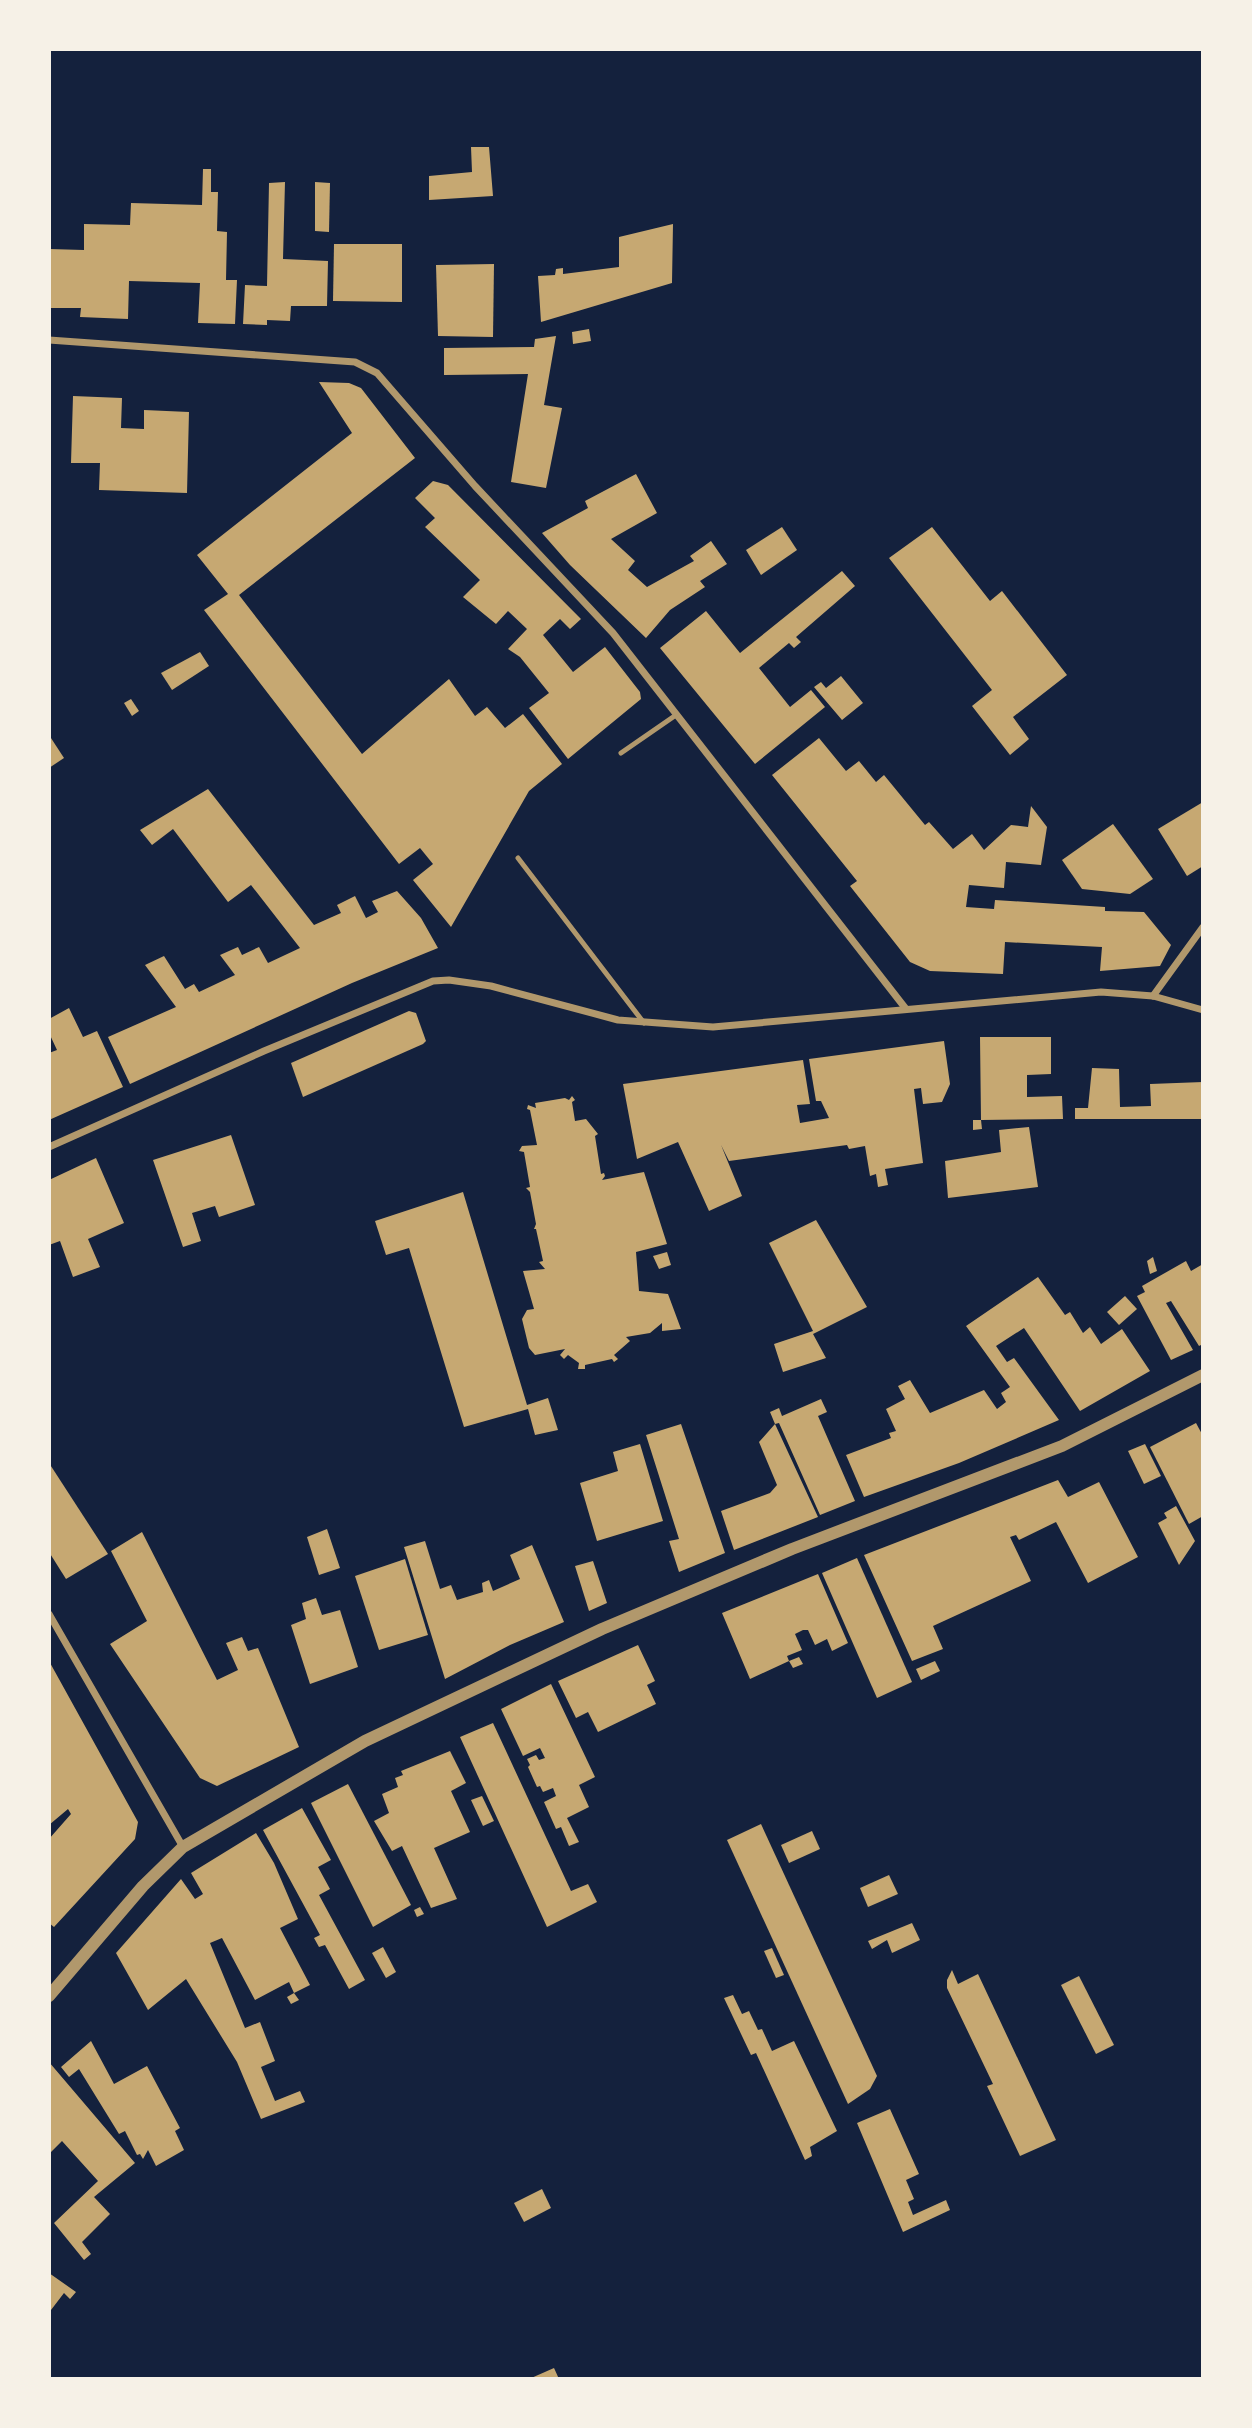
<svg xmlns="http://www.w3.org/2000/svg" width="1252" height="2428" font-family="'DejaVu Sans',sans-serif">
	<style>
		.building { fill: #c6a872 }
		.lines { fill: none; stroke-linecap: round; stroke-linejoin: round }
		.service { stroke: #b1986c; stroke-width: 5 }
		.minor { stroke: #b1986c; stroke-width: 7 }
		.tertiary { stroke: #b1986c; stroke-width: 12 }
	</style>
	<rect width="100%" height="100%" fill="#14213d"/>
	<g class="building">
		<path d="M471,147H489L493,196L429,200V176L472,172Z"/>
		<path d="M203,169H211V192H218L217,231L227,232L226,280H237L235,324L198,323L200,283L129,281L128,319L80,317L81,308H49V249L84,250V224L130,225L131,203L202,205Z"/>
		<path d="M285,182L283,259L328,261L327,306H291L290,321L267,320V325L243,324L245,285L267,286L269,183Z"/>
		<path d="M315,182L330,183L329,232L315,231Z"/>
		<path d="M673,224L672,283L541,322L538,276L555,275L556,269L563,268V274L619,267V237Z"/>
		<path d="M334,244H402V302L333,301Z"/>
		<path d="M494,264L493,337L438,336L436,265Z"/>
		<path d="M589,329L591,341L573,344L572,332Z"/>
		<path d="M556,336L544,405L562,408L546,488L511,482L528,374L444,375V348L534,347L535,339Z"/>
		<path d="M319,382L349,383L361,388L415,458L239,595L362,754L449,679L475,716L487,707L505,728L523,714L562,764L529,791L451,927L413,880L433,864L420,848L399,864L204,610L228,594L197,555L352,433Z"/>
		<path d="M73,396L122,398L121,428L144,429V410L189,412L187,493L99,490L100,463H71Z"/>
		<path d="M636,474L657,513L611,539L635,561L628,570L647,587L694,561L690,556L711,541L727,564L700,581L705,587L670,610L646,638L570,565L542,533L588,508L585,501Z"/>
		<path d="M433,481L448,485L581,619L570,629L560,619L543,635L573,672L605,647L640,692L641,699L568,759L529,708L549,693L520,657L508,649L527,629L508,611L496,624L463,597L480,580L425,527L435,518L415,498Z"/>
		<path d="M782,527L797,550L761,575L746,550Z"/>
		<path d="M932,527L990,601L1002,591L1067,675L1013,717L1029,739L1010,755L972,706L992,690L889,558Z"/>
		<path d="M842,571L855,586L796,637L801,642L794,648L789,643L759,668L790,707L811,690L825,707L755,764L660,648L706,611L740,653Z"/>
		<path d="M200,652L209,666L172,690L161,673Z"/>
		<path d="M841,676L863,703L842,720L814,687L821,682L826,688Z"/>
		<path d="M131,699L139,711L132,716L124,703Z"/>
		<path d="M49,735L64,758L49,768Z"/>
		<path d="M819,738L846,771L859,761L876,782L884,775L925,825L929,822L953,849L972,834L984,850L1011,825L1028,827L1031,806L1047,827L1041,865L1006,862L1004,888L969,885L966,907L994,909L995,900L1105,907V911L1144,912L1171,945L1160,966L1100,971L1102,947L1005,942L1003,974L930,971L910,962L850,886L857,881L772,775Z"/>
		<path d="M208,789L314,925L341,913L337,905L355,896L366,918L378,912L372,901L397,891L421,918L438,948L352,983L130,1084L108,1037L176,1007L145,965L164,956L185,989L194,984L199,992L235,975L220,955L238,947L242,955L259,947L268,963L300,948L251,885L228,902L173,829L152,845L140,830Z"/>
		<path d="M1203,802V866L1187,876L1158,829Z"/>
		<path d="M1113,824L1153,879L1130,894L1082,889L1062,860Z"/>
		<path d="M69,1008L83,1037L97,1031L123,1087L49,1120V1053L57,1050L49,1033V1019Z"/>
		<path d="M409,1011L416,1013L426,1041L423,1044L303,1097L291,1063Z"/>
		<path d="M980,1037H1051V1074L1027,1075V1097L1062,1096L1063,1119L981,1120Z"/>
		<path d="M944,1041L950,1084L942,1102L923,1104L921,1088L914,1089L923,1163L885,1169L888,1185L878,1187L876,1174L870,1176L865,1146L849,1149L847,1145L729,1161L721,1145L742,1196L709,1211L678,1142L637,1159L623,1084L803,1060L810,1104L797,1105L800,1123L829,1118L821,1101H816L809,1059Z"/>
		<path d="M1092,1068L1119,1069L1120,1107L1151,1106L1150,1084L1203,1082V1119H1075V1108H1088Z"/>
		<path d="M572,1096L575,1100L572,1102L575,1121L586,1119L598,1134L595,1136L601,1174L604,1173L605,1176L602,1180L644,1172L667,1244L636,1252L639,1291L668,1294L681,1329L662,1331V1323L650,1333L626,1337L630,1341L614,1355L618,1359L614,1362L612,1359L585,1365V1369H578L579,1363L568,1355L564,1359L560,1355L565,1349L535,1355L529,1348L522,1319L527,1310L534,1309L523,1271L545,1269L539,1262L543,1261L536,1229H534L536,1224L530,1192L526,1188L530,1187L524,1152L519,1151L522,1146L537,1145L530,1110L527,1109L528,1105L536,1108L535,1103L565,1098L569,1100Z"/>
		<path d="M973,1120H981L982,1129L973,1130Z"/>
		<path d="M1029,1127L1038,1187L948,1198L945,1161L1001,1152L999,1130Z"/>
		<path d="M231,1135L255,1205L219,1217L215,1206L192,1213L201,1241L183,1247L153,1160Z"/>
		<path d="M96,1158L124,1223L88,1239L100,1267L73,1277L60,1241L49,1245V1180Z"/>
		<path d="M463,1192L527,1405L548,1398L558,1430L535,1435L528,1409L464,1427L409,1248L386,1255L375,1221Z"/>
		<path d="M816,1220L867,1307L813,1334L826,1358L783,1372L774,1344L813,1331L769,1243Z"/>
		<path d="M667,1252L671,1265L659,1269L653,1256Z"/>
		<path d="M1153,1257L1157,1271L1150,1274L1147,1261Z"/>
		<path d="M1186,1261L1191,1271L1203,1264V1344L1199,1346L1171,1301L1166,1303L1193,1350L1171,1360L1137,1296L1145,1292L1142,1286Z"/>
		<path d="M1038,1277L1065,1315L1070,1312L1083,1333L1090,1327L1101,1344L1122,1329L1150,1371L1080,1411L1024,1328L996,1346L1007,1362L1014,1358L1059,1420L959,1463L864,1497L846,1455L891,1438L889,1433L896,1431L886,1409L905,1399L898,1386L910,1380L930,1413L984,1390L997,1409L1006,1402L1001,1393L1010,1387L966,1326Z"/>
		<path d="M1125,1296L1137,1309L1119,1325L1107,1312Z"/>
		<path d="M821,1399L827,1412L818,1416L855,1501L820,1515L779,1423L775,1424L818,1517L734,1550L721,1511L770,1493L777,1485L759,1442L775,1424L770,1412L779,1408L782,1416Z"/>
		<path d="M1196,1423L1203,1436V1516L1189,1524L1150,1447Z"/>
		<path d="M681,1424L725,1553L679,1572L669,1541L679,1539L646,1435Z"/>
		<path d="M640,1444L663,1521L597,1541L580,1483L618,1471L613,1452Z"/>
		<path d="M1145,1444L1161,1476L1144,1484L1128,1451Z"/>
		<path d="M49,1463L108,1554L66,1579L49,1552Z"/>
		<path d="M1058,1480L1068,1497L1099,1482L1138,1557L1088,1583L1056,1522L1019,1540L1016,1535L1010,1537L1031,1581L933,1626L943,1649L912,1661L864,1555Z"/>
		<path d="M1176,1506L1195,1541L1179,1565L1158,1523L1167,1518L1164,1513Z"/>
		<path d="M327,1529L340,1568L319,1575L307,1537Z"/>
		<path d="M142,1532L217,1680L238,1670L226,1643L242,1637L248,1651L258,1648L299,1747L217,1786L200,1778L110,1644L147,1621L111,1551Z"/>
		<path d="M425,1541L440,1589L451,1585L457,1600L483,1592L482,1583L489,1580L493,1591L520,1579L510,1555L532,1545L564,1622L510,1645L445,1679L404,1547Z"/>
		<path d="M857,1558L912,1682L877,1698L822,1573Z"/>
		<path d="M405,1559L428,1635L379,1650L355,1576Z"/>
		<path d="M593,1561L607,1603L589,1611L575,1566Z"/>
		<path d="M818,1574L848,1643L832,1651L827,1639L815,1645L808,1630H803L795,1634L802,1650L787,1656L789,1661L750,1679L722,1613Z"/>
		<path d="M316,1598L322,1615L340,1610L358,1667L310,1684L291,1625L306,1619L302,1603Z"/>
		<path d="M638,1645L655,1681L647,1685L656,1704L598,1732L588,1712L576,1718L558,1681Z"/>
		<path d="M799,1657L803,1664L793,1668L789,1661Z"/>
		<path d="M49,1661L138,1822L135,1839L54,1927L49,1923V1839L71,1814L68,1809L49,1825Z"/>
		<path d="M935,1661L940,1671L921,1680L916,1669Z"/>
		<path d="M551,1684L595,1777L579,1785L589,1807L567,1818L579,1842L569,1846L561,1827L556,1829L544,1802L556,1796L553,1788L543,1792L540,1786L537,1787L528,1767L530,1765L527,1759L536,1755L539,1760L545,1758L540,1748L523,1756L501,1709Z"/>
		<path d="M493,1723L571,1891L588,1884L597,1902L547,1927L460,1737Z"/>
		<path d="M450,1751L466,1783L451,1791L470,1832L434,1848L457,1899L431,1908L402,1846L392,1851L374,1821L389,1813L382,1794L398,1787L395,1778L403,1775L401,1771Z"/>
		<path d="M348,1784L411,1905L373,1927L311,1803Z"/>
		<path d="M482,1796L494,1821L483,1826L471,1800Z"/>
		<path d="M302,1808L331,1860L318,1867L330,1889L319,1895L365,1980L349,1989L325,1945L319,1947L314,1938L320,1935L263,1830Z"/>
		<path d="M761,1824L877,2076L870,2089L848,2104L727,1840Z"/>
		<path d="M812,1831L820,1849L789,1863L781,1845Z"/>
		<path d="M256,1833L274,1863L298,1919L280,1928L310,1985L294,1993L289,1982L255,2000L222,1938L210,1943L245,2028L260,2022L275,2061L261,2067L275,2101L300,2091L305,2102L261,2119L237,2062L186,1979L148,2010L116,1953L181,1879L195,1899L203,1894L191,1873Z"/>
		<path d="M889,1875L898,1894L868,1907L860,1888Z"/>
		<path d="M420,1907L424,1914L417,1917L414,1910Z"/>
		<path d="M912,1923L920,1940L892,1953L887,1940L872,1949L868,1941Z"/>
		<path d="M383,1947L396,1972L386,1978L372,1953Z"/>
		<path d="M772,1948L784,1975L776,1978L764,1951Z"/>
		<path d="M952,1970L958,1984L978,1974L1056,2140L1020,2156L987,2086L993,2084L947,1988V1980Z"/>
		<path d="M1079,1976L1114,2045L1096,2054L1061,1985Z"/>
		<path d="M294,1993L299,2000L291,2004L287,1997Z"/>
		<path d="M733,1995L742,2014L749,2011L758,2030L762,2029L772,2051L794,2041L837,2131L810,2147L812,2156L805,2160L756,2053L751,2055L724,1998Z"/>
		<path d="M91,2041L114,2084L147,2066L180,2128L175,2131L184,2150L156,2166L148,2150L143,2159L140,2154L137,2155L125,2131L119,2134L79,2069L69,2077L61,2067Z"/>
		<path d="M49,2062L135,2163L94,2197L110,2214L82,2242L91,2254L84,2260L54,2223L98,2181L62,2141L49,2154Z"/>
		<path d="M890,2109L919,2174L906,2180L914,2199L908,2202L913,2215L946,2200L950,2210L903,2232L857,2123Z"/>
		<path d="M542,2189L551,2208L524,2222L514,2203Z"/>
		<path d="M49,2273L76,2292L70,2299L64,2293L51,2310Z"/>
		<path d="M554,2368L559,2379H529Z"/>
	</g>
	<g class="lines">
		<g class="service">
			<path d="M621,753L676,715"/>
			<path d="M518,858L644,1023"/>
		</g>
		<g class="minor">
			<path d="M49,340L355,362L377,373L475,486L613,633L906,1009"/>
			<path d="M1153,996L1203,927"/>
			<path d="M49,1147L264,1051L433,981L449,980L491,986L618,1020L713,1027L1101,992L1153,996L1203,1010"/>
			<path d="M49,1614L183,1847"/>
		</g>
		<path class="tertiary" d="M49,1996L143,1886L183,1847L365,1741L602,1629L792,1549L1062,1446L1203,1375"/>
	</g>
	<rect width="1252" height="2428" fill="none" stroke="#f6f1e7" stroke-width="102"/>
</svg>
